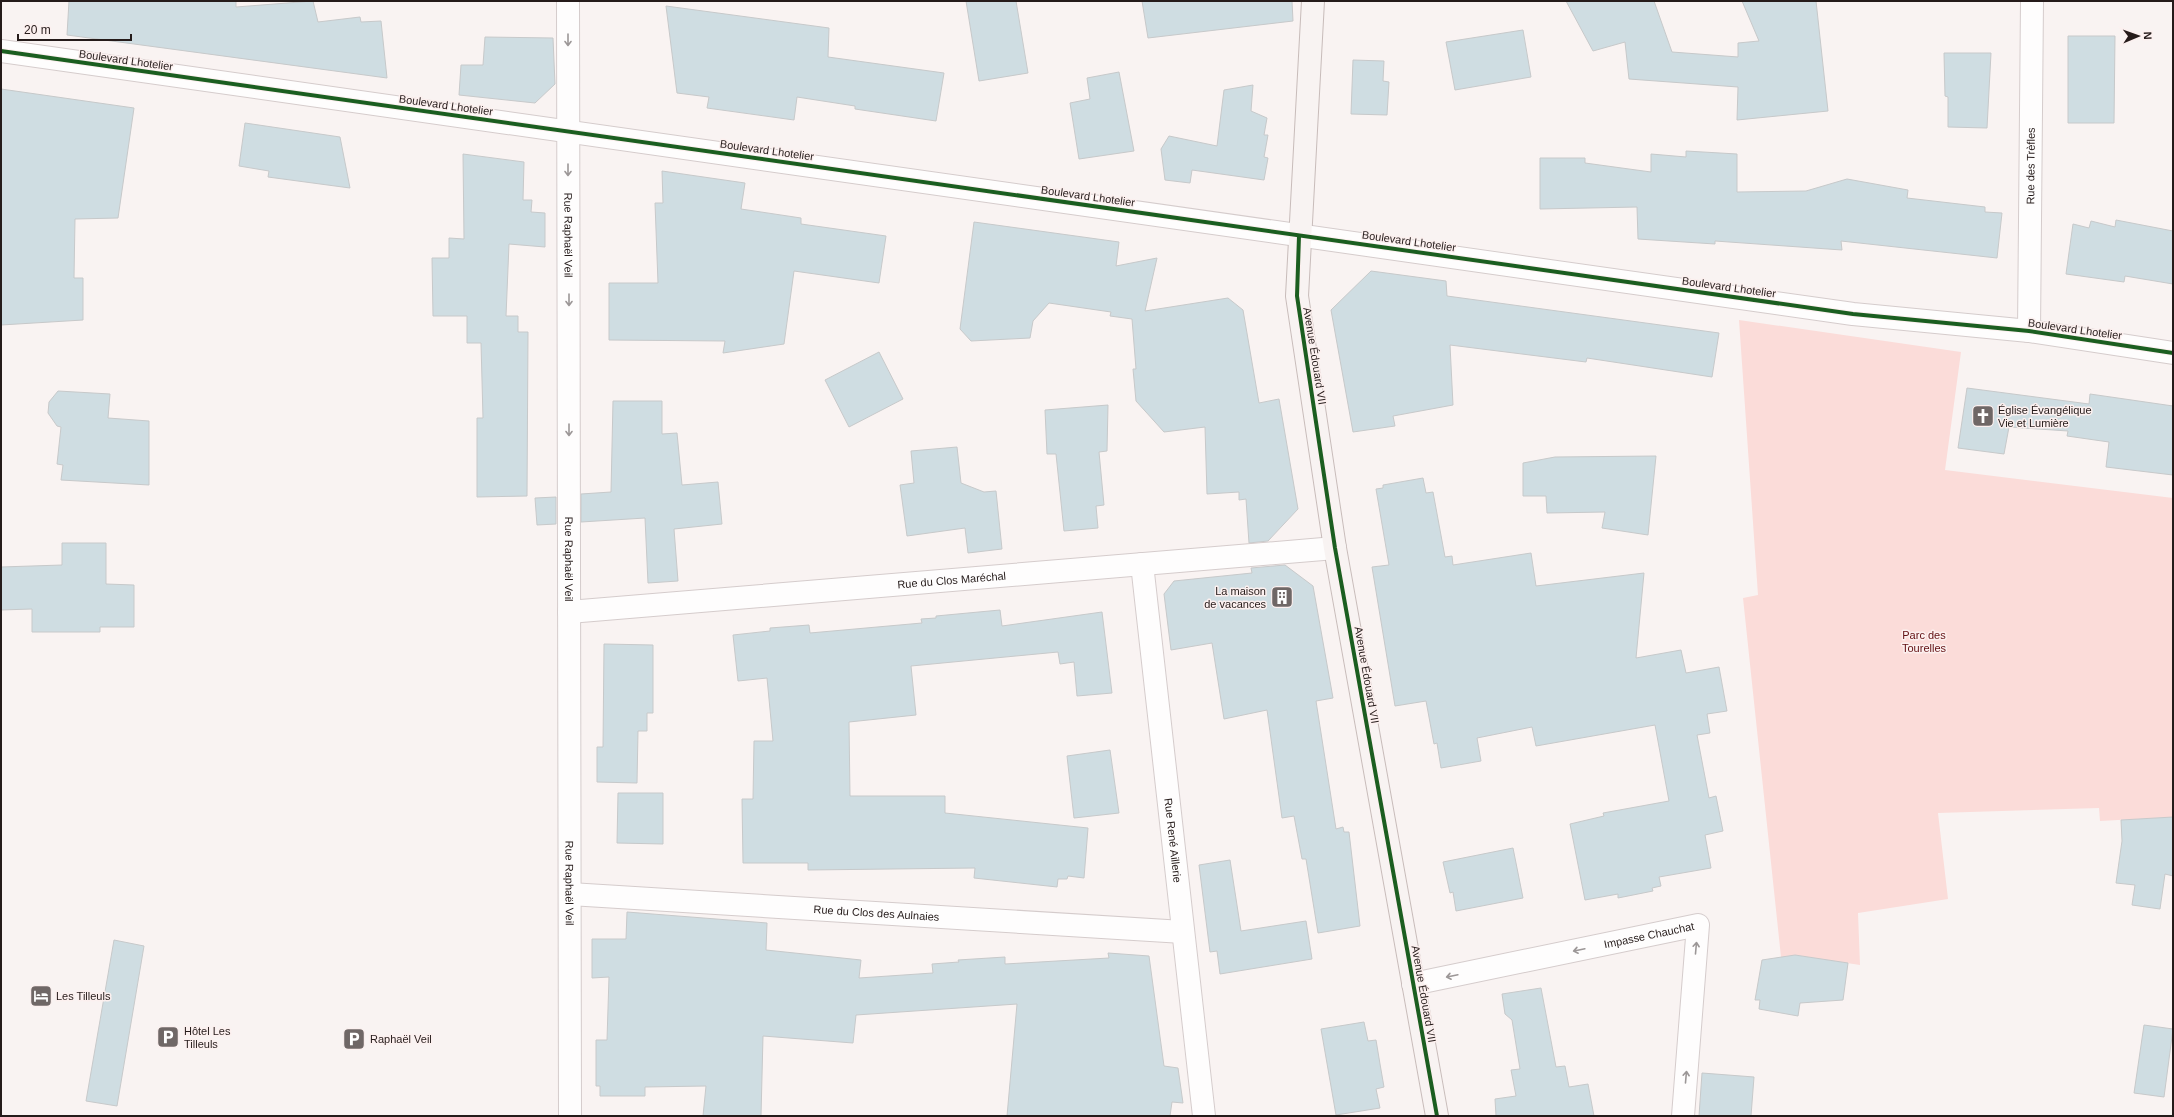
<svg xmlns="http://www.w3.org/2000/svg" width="2174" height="1117" font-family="Arial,sans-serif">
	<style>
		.green { fill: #fbdcd9 }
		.building { fill: #cfdde2; stroke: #c7c9ca }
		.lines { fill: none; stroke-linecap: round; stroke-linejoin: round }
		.minor-casing { stroke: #d5cccc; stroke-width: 24 }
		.major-casing { stroke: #c8bcba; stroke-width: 24 }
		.minor { stroke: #fefdfd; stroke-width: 22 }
		.major { stroke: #f8f3f2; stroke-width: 22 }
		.cycleway-casing { stroke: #fcf0ef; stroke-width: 6 }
		.cycleway { stroke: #1b5e20; stroke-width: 4 }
		.oneway { stroke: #9c9797 }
		.labels { text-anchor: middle; stroke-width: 3; stroke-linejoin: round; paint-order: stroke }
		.street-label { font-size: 11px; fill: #251b1a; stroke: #fcf0ef }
		.poi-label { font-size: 11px; fill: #251b1a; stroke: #fcf0ef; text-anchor: start }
		.park-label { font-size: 11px; fill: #620f12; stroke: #fcf0ef }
	</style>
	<rect width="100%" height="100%" fill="#f9f3f2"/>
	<path class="green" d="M1739,320L1961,352L1945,470L2173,498L2172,817L2100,821L2099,808L1938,813L1948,899L1858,913L1860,965L1795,955L1781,957L1743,598L1758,595Z"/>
	<g class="building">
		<path d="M69,1H236V7L313,1L318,22L360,17L361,22L381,21L387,78L67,35Z"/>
		<path d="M966,1H1016L1028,73L979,81Z"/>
		<path d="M1142,1H1292L1293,21L1148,38Z"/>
		<path d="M1566,1H1654L1672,52L1738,57V43L1759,41L1742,1H1816L1828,111L1737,120L1738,87L1629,79L1625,42L1593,51Z"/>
		<path d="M666,6L829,28L828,57L944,73L936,121L855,109V106L797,97L794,120L707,108L709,97L677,93Z"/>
		<path d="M1523,30L1531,77L1455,90L1446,42Z"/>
		<path d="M2068,36H2115L2114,123H2068Z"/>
		<path d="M485,37L553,38L555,84L535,103L459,95L461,65H483Z"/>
		<path d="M1944,53H1991L1987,128L1948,127V97L1945,96Z"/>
		<path d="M1353,60L1384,61L1383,81L1389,82L1387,115L1351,114Z"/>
		<path d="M1119,72L1134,151L1079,159L1070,103L1090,99L1087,78Z"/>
		<path d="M1253,85L1251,111L1267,118L1264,135H1268L1264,157L1268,158L1264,180L1192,170L1190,183L1165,180L1161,149L1169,136L1217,146L1224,90Z"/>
		<path d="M1,89L134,108L118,218L75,219L74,278H83V320L1,325Z"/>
		<path d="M245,123L340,137L350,188L268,177L269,171L239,166Z"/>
		<path d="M1686,151L1737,154V192L1806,191L1847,179L1908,190L1907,198L1985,207V212L2002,213L1997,258L1841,241L1842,250L1715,241V244L1638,239L1637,207L1540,209V158H1585V163L1651,172V154L1686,157Z"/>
		<path d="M463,154L524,162L523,200H532L531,212L545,213V247L509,244L506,316H518V332H528L527,496L477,497V418H483L481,343H467V316H433L432,258H449V238L464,239Z"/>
		<path d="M662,171L745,183L741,209L801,218V224L886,236L879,283L794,271L784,344L723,353L725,341L609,340V283H658L655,203H663Z"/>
		<path d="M2116,220L2173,231V284L2125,276L2124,282L2066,274L2073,224L2089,228L2091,221L2115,227Z"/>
		<path d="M974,222L1119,242L1116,266L1157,258L1145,311L1228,298L1243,310L1259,403L1279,399L1298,509L1268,541L1249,543L1246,499L1239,500V492L1207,494L1205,427L1164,432L1136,401L1133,369H1136L1132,319L1110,316L1111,312L1049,303L1033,321L1030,338L971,341L960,329Z"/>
		<path d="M1371,271L1446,281L1447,296L1719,333L1712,377L1587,358L1586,362L1450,345L1453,405L1393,416L1395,426L1353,432L1331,310Z"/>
		<path d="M879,352L903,399L849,427L825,380Z"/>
		<path d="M1967,388L2089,404L2090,394L2173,406V475L2106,467L2109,442L2067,436L2068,431L2009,427L2004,454L1958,448Z"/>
		<path d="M58,391L110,394L108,418L149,421V485L61,480L63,465L57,464L61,427L57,426L48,413L49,402Z"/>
		<path d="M613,401H662V434L677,433L682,485L718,482L722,524L674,529L678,581L648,583L645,518L581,522V494L611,492Z"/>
		<path d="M1108,405L1107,451L1099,452L1104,505L1096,506L1098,528L1064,531L1056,454H1047L1045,410Z"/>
		<path d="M957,447L961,483L984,492L996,491L1002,549L968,553L965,528L907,536L900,485L914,483L911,451Z"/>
		<path d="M1656,456L1648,535L1602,528L1605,512L1547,513L1546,496H1523V463L1555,457Z"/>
		<path d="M1423,478L1426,493L1433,492L1445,557L1452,556L1453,565L1531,553L1536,586L1644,573L1636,658L1681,650L1686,673L1719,667L1727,711L1707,714L1710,733L1697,735L1709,798L1716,796L1723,831L1705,835L1711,868L1659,877L1661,886L1652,888L1653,891L1618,898V894L1585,900L1570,824L1604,816L1603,813L1669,801L1655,725L1536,746L1532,727L1477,738L1481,761L1441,768L1437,743L1434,744L1426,701L1395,706L1372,567L1389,565L1376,489L1383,488V485Z"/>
		<path d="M556,497V524L537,525L535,498Z"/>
		<path d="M62,543H106V584L134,585V627H100V632H32V609L1,610V567L62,565Z"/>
		<path d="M1285,565L1313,586L1333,698L1316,701L1336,829L1343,827L1344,832H1349L1360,926L1318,933L1306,859H1302L1294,816L1282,818L1267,710L1224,719L1212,643L1171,650L1164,594L1174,581L1252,573L1251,568Z"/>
		<path d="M1000,610L1002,626L1102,612L1112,693L1077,696L1074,662L1060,664L1058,652L911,666L916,715L849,722L850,796H945V813L1088,828L1084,878L1068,876L1067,879H1058L1057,887L974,878L975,868L808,870V863H743L742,799H753L754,741H773L767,678L738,681L733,635L770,631V628L809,625L810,633L922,623L921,619L936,618V616Z"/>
		<path d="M604,644L653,645V713H647V731H638L637,783L597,782V747H603Z"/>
		<path d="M1110,750L1119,813L1074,818L1067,756Z"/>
		<path d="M618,793H663V844L617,843Z"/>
		<path d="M2173,817V876L2165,874L2160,909L2132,905L2135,885L2116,883L2122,841L2121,820Z"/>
		<path d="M1513,848L1523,898L1456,911L1453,892L1450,893L1443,862Z"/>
		<path d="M1230,860L1241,931L1306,921L1312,959L1220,974L1217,951L1210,952L1199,865Z"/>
		<path d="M627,912L767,923L766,950L861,960L859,978L933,973L932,964L959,962L958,960L1005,957V964L1109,958L1108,953L1149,956L1164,1066L1178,1068L1183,1103L1172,1102L1170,1116H1007L1017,1004L856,1015L853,1043L763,1036L761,1116H703L706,1086L645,1087V1096H600V1086H596V1040H607L609,977L592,978V939H626Z"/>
		<path d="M114,940L144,946L117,1106L86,1101Z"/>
		<path d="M1795,955L1848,963L1843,1000L1800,1003L1798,1016L1759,1009L1760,1000H1755L1762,960Z"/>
		<path d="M1541,988L1556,1067L1565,1066L1569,1087L1588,1084L1594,1116H1496L1495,1099L1516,1096L1511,1070L1520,1069L1512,1020L1505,1014L1502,994Z"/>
		<path d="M1364,1022L1368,1041L1376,1040L1380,1064L1384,1087L1376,1089L1380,1108L1336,1115L1321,1029Z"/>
		<path d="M2144,1025L2173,1029L2164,1097L2134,1093Z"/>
		<path d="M1702,1073L1754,1077L1751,1116H1699Z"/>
	</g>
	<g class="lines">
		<g class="minor-casing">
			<g id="minor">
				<path id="s1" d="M568,1L570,1116"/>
				<path d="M1,51L1853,314L2029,331L2173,353"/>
				<path id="s2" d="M2029,331L2032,1"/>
				<path id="s3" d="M1142,564L1204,1116"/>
				<path id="s4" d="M569,612L1335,548"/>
				<path id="s5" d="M570,894L1183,932"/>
				<path id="s6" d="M1413,984L1698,925L1683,1116"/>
			</g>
		</g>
		<g class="major-casing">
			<path id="major" d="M1313,1L1297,296L1335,548L1437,1116"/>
		</g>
		<use href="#minor" class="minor"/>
		<use href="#major" class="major"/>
		<g class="cycleway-casing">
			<g id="cycleway">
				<path d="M1,51L1853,314L2029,331L2173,353"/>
				<path d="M1299,236L1297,296L1335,548L1437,1116"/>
			</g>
		</g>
		<use href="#cycleway" class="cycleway"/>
	</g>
	<defs><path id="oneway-shaft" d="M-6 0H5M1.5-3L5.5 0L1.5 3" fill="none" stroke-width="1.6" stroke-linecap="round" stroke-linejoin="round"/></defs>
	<g class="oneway">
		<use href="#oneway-shaft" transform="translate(568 40) rotate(90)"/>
		<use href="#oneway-shaft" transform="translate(568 170) rotate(90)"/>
		<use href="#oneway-shaft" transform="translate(569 300) rotate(90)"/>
		<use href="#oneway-shaft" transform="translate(569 430) rotate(90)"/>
		<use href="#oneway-shaft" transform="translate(1696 948) rotate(-85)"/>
		<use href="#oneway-shaft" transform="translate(1579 950) rotate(168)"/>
		<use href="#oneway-shaft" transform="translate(1452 976) rotate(168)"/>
		<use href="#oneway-shaft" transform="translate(1686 1077) rotate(-85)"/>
	</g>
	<defs>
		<g id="church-square" transform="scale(1.15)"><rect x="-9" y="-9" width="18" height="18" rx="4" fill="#6f6766" stroke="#fcf0ef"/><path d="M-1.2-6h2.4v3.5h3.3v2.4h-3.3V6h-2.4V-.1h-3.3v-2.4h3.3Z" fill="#fff"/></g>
		<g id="building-square" transform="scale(1.15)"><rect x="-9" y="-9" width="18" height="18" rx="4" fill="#6f6766" stroke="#fcf0ef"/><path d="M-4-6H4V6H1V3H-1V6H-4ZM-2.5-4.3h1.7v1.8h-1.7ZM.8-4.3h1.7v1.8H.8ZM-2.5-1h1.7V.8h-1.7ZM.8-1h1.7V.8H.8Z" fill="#fff"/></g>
		<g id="hotel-square" transform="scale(1.15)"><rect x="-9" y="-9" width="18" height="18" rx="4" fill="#6f6766" stroke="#fcf0ef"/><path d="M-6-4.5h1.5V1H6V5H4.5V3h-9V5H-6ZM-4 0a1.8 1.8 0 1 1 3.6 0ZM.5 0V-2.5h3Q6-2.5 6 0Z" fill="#fff"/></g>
		<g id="parking-square" transform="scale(1.15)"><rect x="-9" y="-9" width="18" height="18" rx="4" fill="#6f6766" stroke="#fcf0ef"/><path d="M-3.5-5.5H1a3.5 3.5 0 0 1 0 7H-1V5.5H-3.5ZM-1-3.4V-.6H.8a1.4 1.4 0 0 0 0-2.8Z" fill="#fff"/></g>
	</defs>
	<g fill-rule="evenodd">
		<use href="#church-square" x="1983" y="416"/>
		<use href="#building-square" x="1282" y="597"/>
		<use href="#hotel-square" x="41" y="996"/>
		<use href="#parking-square" x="168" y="1037"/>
		<use href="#parking-square" x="354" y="1039"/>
	</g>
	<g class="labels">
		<g class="street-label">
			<text transform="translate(126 60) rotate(8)" y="4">Boulevard Lhotelier</text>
			<text transform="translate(446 105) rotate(8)" y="4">Boulevard Lhotelier</text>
			<text transform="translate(767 150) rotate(8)" y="4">Boulevard Lhotelier</text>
			<text dy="4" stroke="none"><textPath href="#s2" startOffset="165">Rue des Trèfles</textPath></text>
			<text transform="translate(1088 196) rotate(8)" y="4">Boulevard Lhotelier</text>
			<text dy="4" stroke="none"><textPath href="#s1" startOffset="234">Rue Raphaël Veil</textPath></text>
			<text transform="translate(1409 241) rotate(8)" y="4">Boulevard Lhotelier</text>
			<text transform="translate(1729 287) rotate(8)" y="4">Boulevard Lhotelier</text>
			<text transform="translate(2075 329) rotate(8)" y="4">Boulevard Lhotelier</text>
			<text transform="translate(1315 356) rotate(81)" y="4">Avenue Édouard VII</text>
			<text dy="4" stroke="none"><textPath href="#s1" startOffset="558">Rue Raphaël Veil</textPath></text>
			<text dy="4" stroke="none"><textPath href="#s4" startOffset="384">Rue du Clos Maréchal</textPath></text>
			<text transform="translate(1367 675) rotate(80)" y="4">Avenue Édouard VII</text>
			<text dy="4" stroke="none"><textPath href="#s3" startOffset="278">Rue René Aillerie</textPath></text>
			<text dy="4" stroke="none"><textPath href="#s1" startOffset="882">Rue Raphaël Veil</textPath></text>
			<text dy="4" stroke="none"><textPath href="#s5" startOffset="307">Rue du Clos des Aulnaies</textPath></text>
			<text dy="4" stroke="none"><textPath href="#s6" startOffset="241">Impasse Chauchat</textPath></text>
			<text transform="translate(1424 994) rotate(80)" y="4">Avenue Édouard VII</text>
		</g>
		<g class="poi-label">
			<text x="1998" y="414">Église Évangélique<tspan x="1998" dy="13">Vie et Lumière</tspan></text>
			<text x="1266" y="595" text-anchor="end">La maison<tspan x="1266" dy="13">de vacances</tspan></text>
			<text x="56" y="1000">Les Tilleuls</text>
			<text x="184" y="1035">Hôtel Les<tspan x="184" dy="13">Tilleuls</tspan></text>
			<text x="370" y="1043">Raphaël Veil</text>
		</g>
		<g class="park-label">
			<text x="1924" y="639">Parc des<tspan x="1924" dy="13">Tourelles</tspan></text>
		</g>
	</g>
	<rect width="2174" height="1117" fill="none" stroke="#251b1a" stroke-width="4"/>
	<g transform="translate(2138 36) rotate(88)" stroke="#fcf0ef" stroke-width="3" paint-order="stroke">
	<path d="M0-3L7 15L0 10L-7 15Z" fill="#251b1a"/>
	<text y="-6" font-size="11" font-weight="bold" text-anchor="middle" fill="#251b1a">N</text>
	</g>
	<path d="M18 34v6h113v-6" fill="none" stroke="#251b1a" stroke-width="2"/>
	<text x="24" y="34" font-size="12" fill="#251b1a" stroke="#fcf0ef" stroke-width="3" paint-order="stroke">20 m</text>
</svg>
